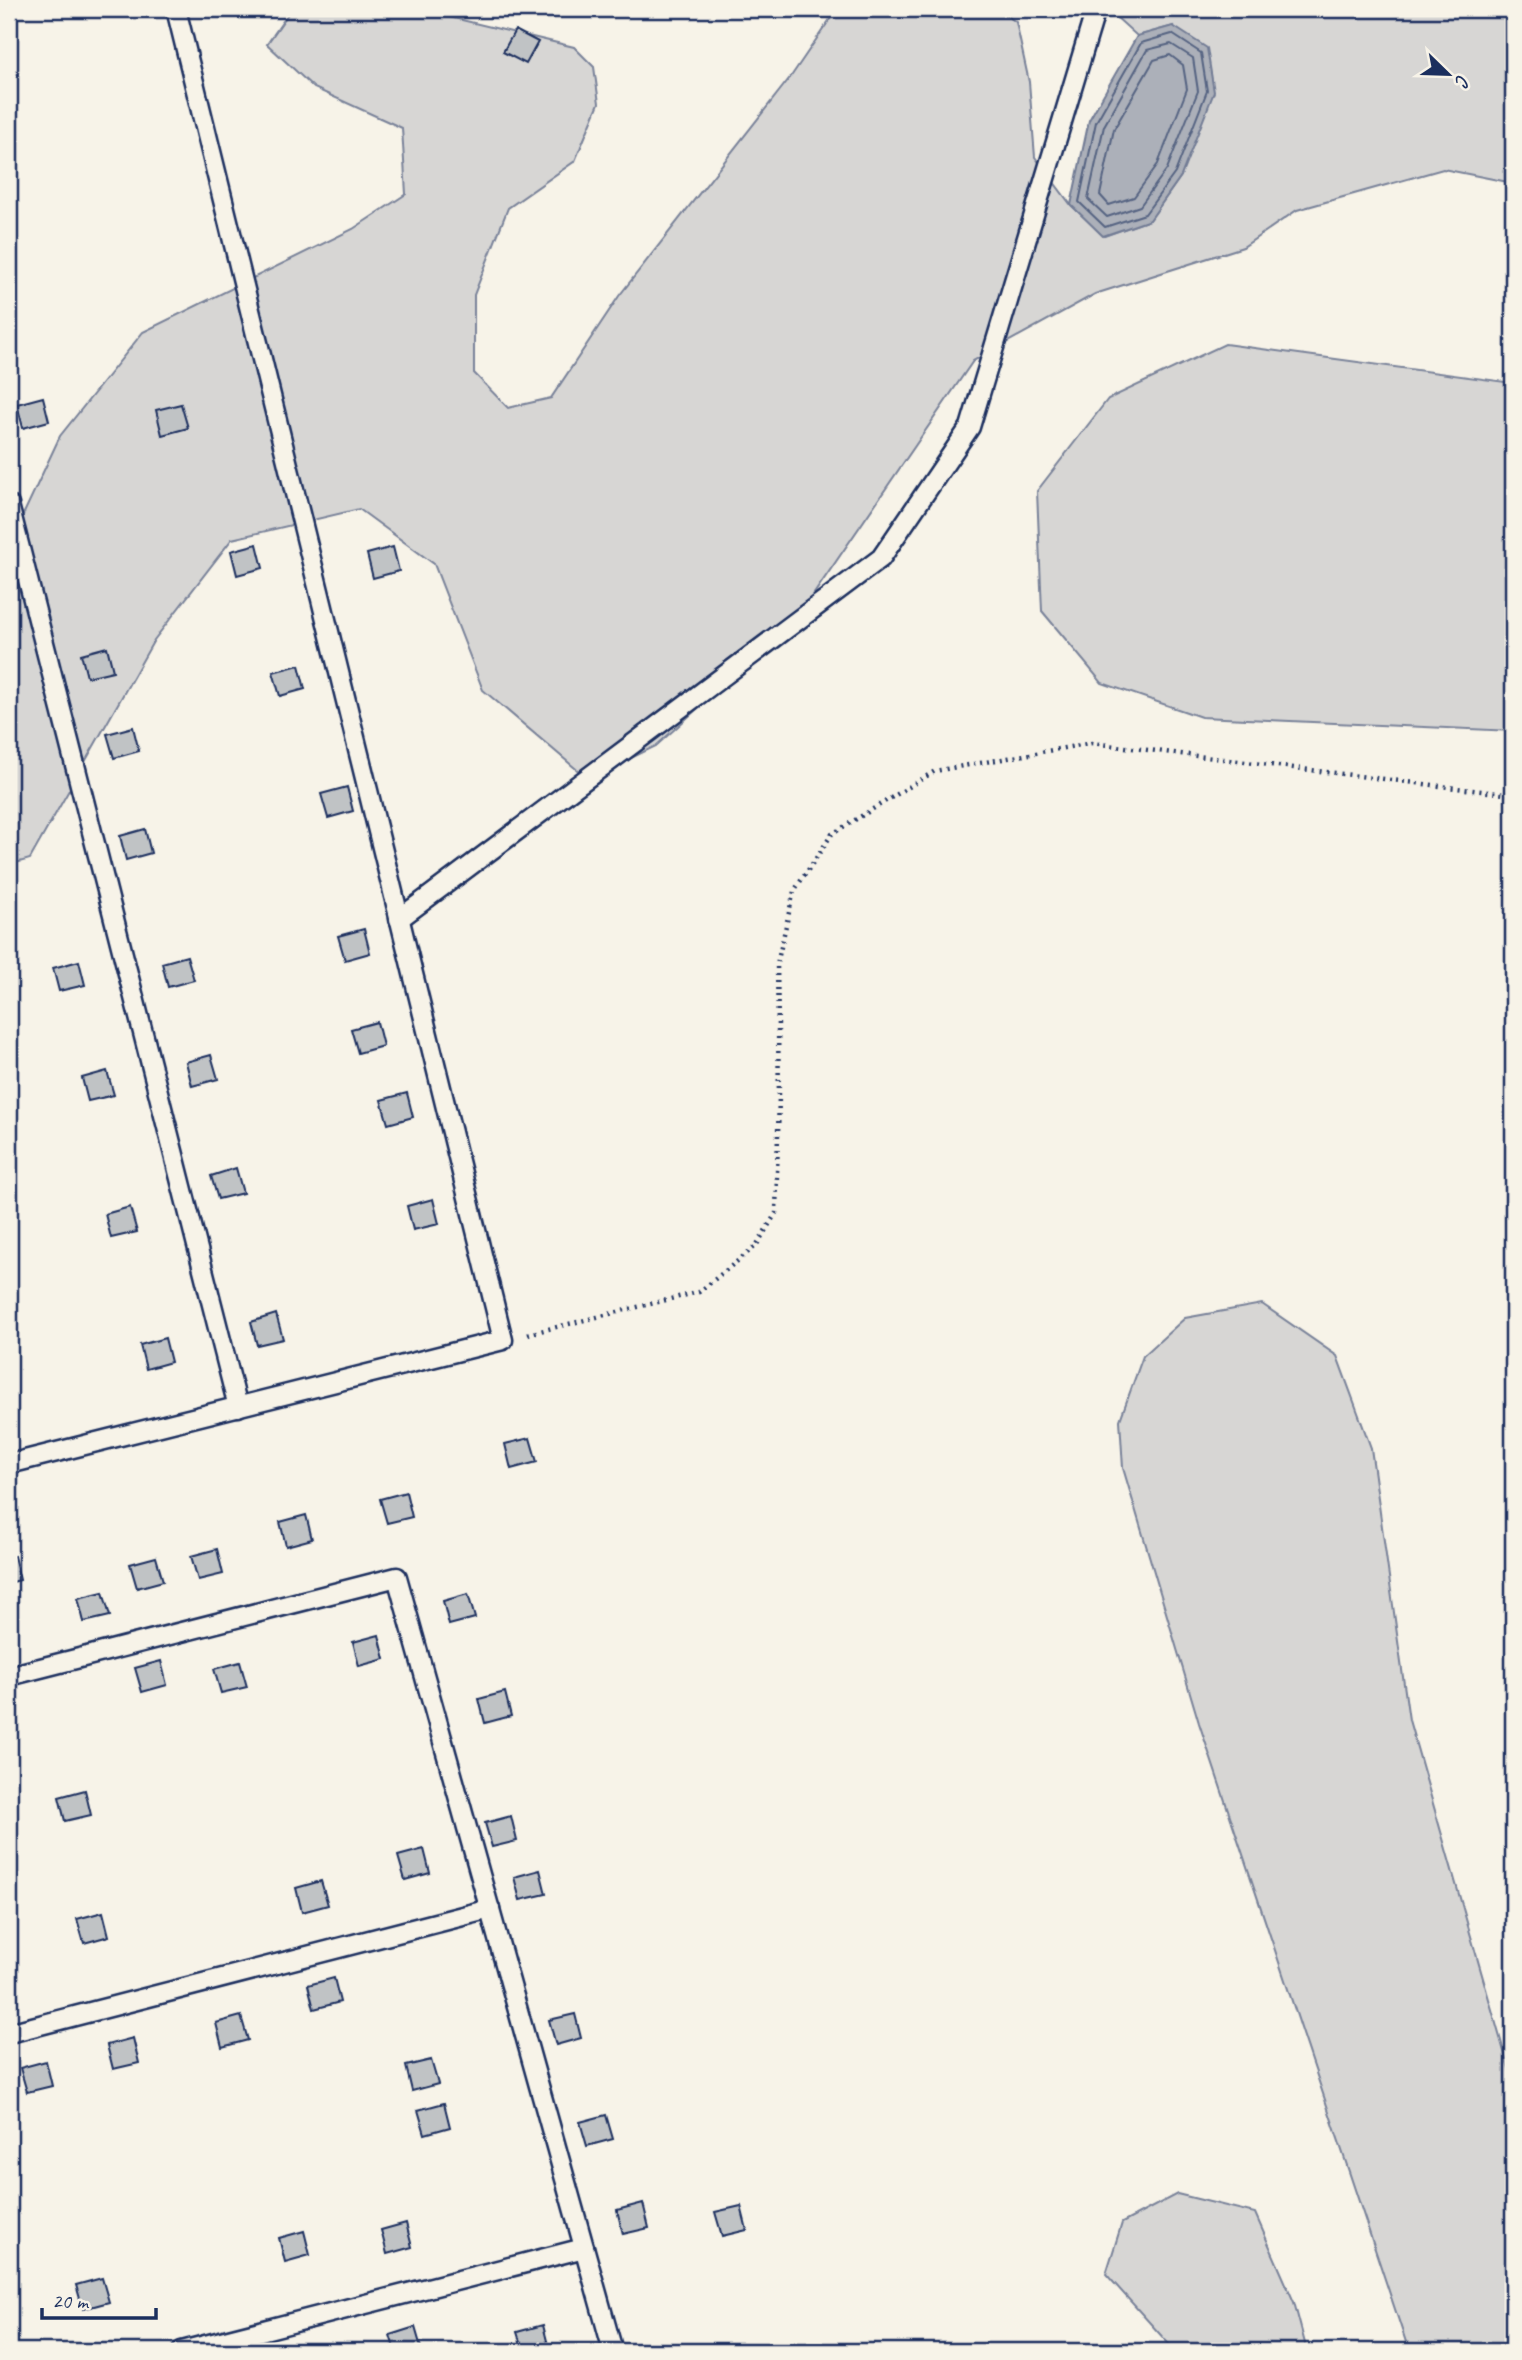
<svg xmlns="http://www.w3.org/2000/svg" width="1522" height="2360" font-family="Caveat,sans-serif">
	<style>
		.green { fill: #d7d6d4; stroke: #798299; stroke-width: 2 }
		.water { fill: #acb0b9; stroke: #727c95; stroke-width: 2 }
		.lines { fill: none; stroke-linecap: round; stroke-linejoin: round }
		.shore { stroke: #556382; stroke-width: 2 }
		.building { fill: #c0c3c5; stroke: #1b2f5e; stroke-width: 2 }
		.service-casing { stroke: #1b2f5e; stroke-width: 23 }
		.path { stroke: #1b2f5e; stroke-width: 4.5; stroke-dasharray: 2 5; stroke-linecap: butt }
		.service { stroke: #f7f3e8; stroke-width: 18 }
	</style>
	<rect width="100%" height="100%" fill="#f7f3e8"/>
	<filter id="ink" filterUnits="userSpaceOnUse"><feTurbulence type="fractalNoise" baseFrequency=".0143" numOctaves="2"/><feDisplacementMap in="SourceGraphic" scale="14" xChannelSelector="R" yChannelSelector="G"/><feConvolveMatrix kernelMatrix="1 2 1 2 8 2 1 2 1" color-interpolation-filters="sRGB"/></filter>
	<g filter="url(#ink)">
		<g class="green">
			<path d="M318,9H416L574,47L594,67L599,103L575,161L508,208L474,295V373L508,408L551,398L619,296L792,75L837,9H997L1016,22L1029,82L1035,157L1071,205L1104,236L1150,220L1181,176L1173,26L1137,36L1115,16L1118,9H1513V183L1443,169L1297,210L1243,247L1095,294L973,361L796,620L656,746L588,779L483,690L434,564L359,509L232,539L154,640L30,859L9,865V545L60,436L143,332L353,229L406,194L402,128L314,88L267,44L290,11Z"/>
			<path d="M1225,344L1513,383V731L1201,717L1102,683L1042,611L1037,491L1108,399Z"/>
			<path d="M1262,1304L1337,1356L1371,1448L1409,1720L1513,2083V2351H1409L1199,1723L1123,1468L1120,1420L1143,1356L1185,1318Z"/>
			<path d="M1177,2194L1255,2213L1294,2302L1307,2351H1175L1106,2274L1122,2223Z"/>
		</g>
		<path class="water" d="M1173,26L1207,48L1214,92L1181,176L1150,220L1103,236L1071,205L1089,120L1137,36Z"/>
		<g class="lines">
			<g class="shore">
				<path d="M1172,34L1201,53L1207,91L1175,173L1145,214L1105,227L1079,202L1096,122L1141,43Z"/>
				<path d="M1171,44L1193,58L1198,91L1167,169L1140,206L1107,217L1088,199L1104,126L1147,50Z"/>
				<path d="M1170,55L1183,65L1187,89L1158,164L1134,197L1109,205L1100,195L1114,129L1154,60Z"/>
			</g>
		</g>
		<g class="building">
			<path d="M515,30L538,42L526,64L503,52Z"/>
			<path d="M9,270L15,294L9,295Z"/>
			<path d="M43,397L49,421L23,428L17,404Z"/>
			<path d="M181,404L188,428L162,435L156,410Z"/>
			<path d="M257,544L263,568L237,575L231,551Z"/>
			<path d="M393,547L399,571L373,578L367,554Z"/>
			<path d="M107,647L113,671L87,677L81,654Z"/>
			<path d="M299,665L305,689L280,696L273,672Z"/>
			<path d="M133,727L139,751L114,758L107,734Z"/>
			<path d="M347,787L353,811L328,818L321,794Z"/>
			<path d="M145,829L151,853L126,860L120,836Z"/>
			<path d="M364,929L370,953L345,960L338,936Z"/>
			<path d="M187,956L194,980L168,987L162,963Z"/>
			<path d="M79,961L85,985L59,991L53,968Z"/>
			<path d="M377,1022L383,1046L358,1053L351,1029Z"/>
			<path d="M211,1055L218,1079L192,1086L186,1062Z"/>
			<path d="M107,1071L114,1095L88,1101L82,1078Z"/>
			<path d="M407,1093L413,1117L388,1124L381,1100Z"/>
			<path d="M236,1168L243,1193L218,1199L211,1176Z"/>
			<path d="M433,1199L439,1224L413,1230L407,1206Z"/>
			<path d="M130,1207L137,1232L111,1238L105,1214Z"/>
			<path d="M276,1314L283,1339L257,1345L251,1322Z"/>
			<path d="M165,1338L171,1362L146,1369L140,1345Z"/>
			<path d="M530,1438L537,1462L511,1469L505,1444Z"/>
			<path d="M406,1492L412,1517L387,1523L380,1499Z"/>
			<path d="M306,1515L312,1539L286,1546L280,1522Z"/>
			<path d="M217,1549L223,1574L198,1580L191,1556Z"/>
			<path d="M14,1556L20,1580L9,1583V1557Z"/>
			<path d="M156,1557L163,1581L137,1588L130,1564Z"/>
			<path d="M103,1592L110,1616L84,1622L78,1598Z"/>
			<path d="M468,1594L475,1618L449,1625L443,1601Z"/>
			<path d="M379,1635L385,1659L359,1666L353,1642Z"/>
			<path d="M161,1661L167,1685L142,1692L135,1668Z"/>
			<path d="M240,1662L247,1687L221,1693L214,1669Z"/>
			<path d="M505,1692L511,1716L485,1723L479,1699Z"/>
			<path d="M85,1790L91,1815L65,1821L59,1797Z"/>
			<path d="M511,1816L517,1841L492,1847L485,1823Z"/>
			<path d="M424,1849L430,1873L405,1880L398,1856Z"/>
			<path d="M540,1870L546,1894L520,1900L514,1877Z"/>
			<path d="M321,1881L328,1905L302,1912L296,1888Z"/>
			<path d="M103,1912L109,1936L84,1943L77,1919Z"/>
			<path d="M12,1953L18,1977L9,1980V1954Z"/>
			<path d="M334,1978L340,2002L314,2009L308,1985Z"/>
			<path d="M575,2014L581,2038L556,2045L549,2020Z"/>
			<path d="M241,2016L248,2040L222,2047L216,2023Z"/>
			<path d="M133,2038L139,2063L113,2069L107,2045Z"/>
			<path d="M431,2060L438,2084L412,2091L406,2066Z"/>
			<path d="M46,2061L52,2086L27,2092L20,2068Z"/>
			<path d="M444,2103L450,2127L425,2134L418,2110Z"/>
			<path d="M606,2115L613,2139L587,2146L580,2122Z"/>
			<path d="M643,2203L649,2228L623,2234L617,2210Z"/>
			<path d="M741,2206L747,2230L722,2236L715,2212Z"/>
			<path d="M406,2223L412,2247L387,2254L381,2230Z"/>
			<path d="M304,2231L310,2255L285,2262L279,2238Z"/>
			<path d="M102,2278L109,2302L83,2309L76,2285Z"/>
			<path d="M543,2325L549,2349L523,2351L517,2332Z"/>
			<path d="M415,2327L422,2351H395L390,2335Z"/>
		</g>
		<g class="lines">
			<g class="service-casing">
				<g id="service">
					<path d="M9,505L238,1407"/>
					<path d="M399,919L881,558L970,427L1096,9"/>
					<path d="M9,1464L503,1340L176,9"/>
					<path d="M9,1676L397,1577L613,2351"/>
					<path d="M9,2033L490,1909"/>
					<path d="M182,2351L584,2248"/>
				</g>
			</g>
			<path class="path" d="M528,1334L699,1292L756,1246L776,1213L779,1095L777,964L794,891L832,834L935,771L1092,743L1513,795"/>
			<use href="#service" class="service"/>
		</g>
	</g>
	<rect width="1522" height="2360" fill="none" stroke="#f7f3e8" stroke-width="35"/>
	<rect x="18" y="18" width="1487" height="2325" fill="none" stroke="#1b2f5e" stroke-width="2.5" filter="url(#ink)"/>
	<g transform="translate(1448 74) rotate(113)" stroke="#f7f3e8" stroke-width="5" paint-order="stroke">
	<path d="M0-5L12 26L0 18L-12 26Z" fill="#1b2f5e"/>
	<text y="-10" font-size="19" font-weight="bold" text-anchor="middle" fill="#1b2f5e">С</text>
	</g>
	<path d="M42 2308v10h114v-10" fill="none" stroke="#1b2f5e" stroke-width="3.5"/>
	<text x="52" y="2308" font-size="21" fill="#1b2f5e" stroke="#f7f3e8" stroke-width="5" paint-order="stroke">20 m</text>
</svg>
